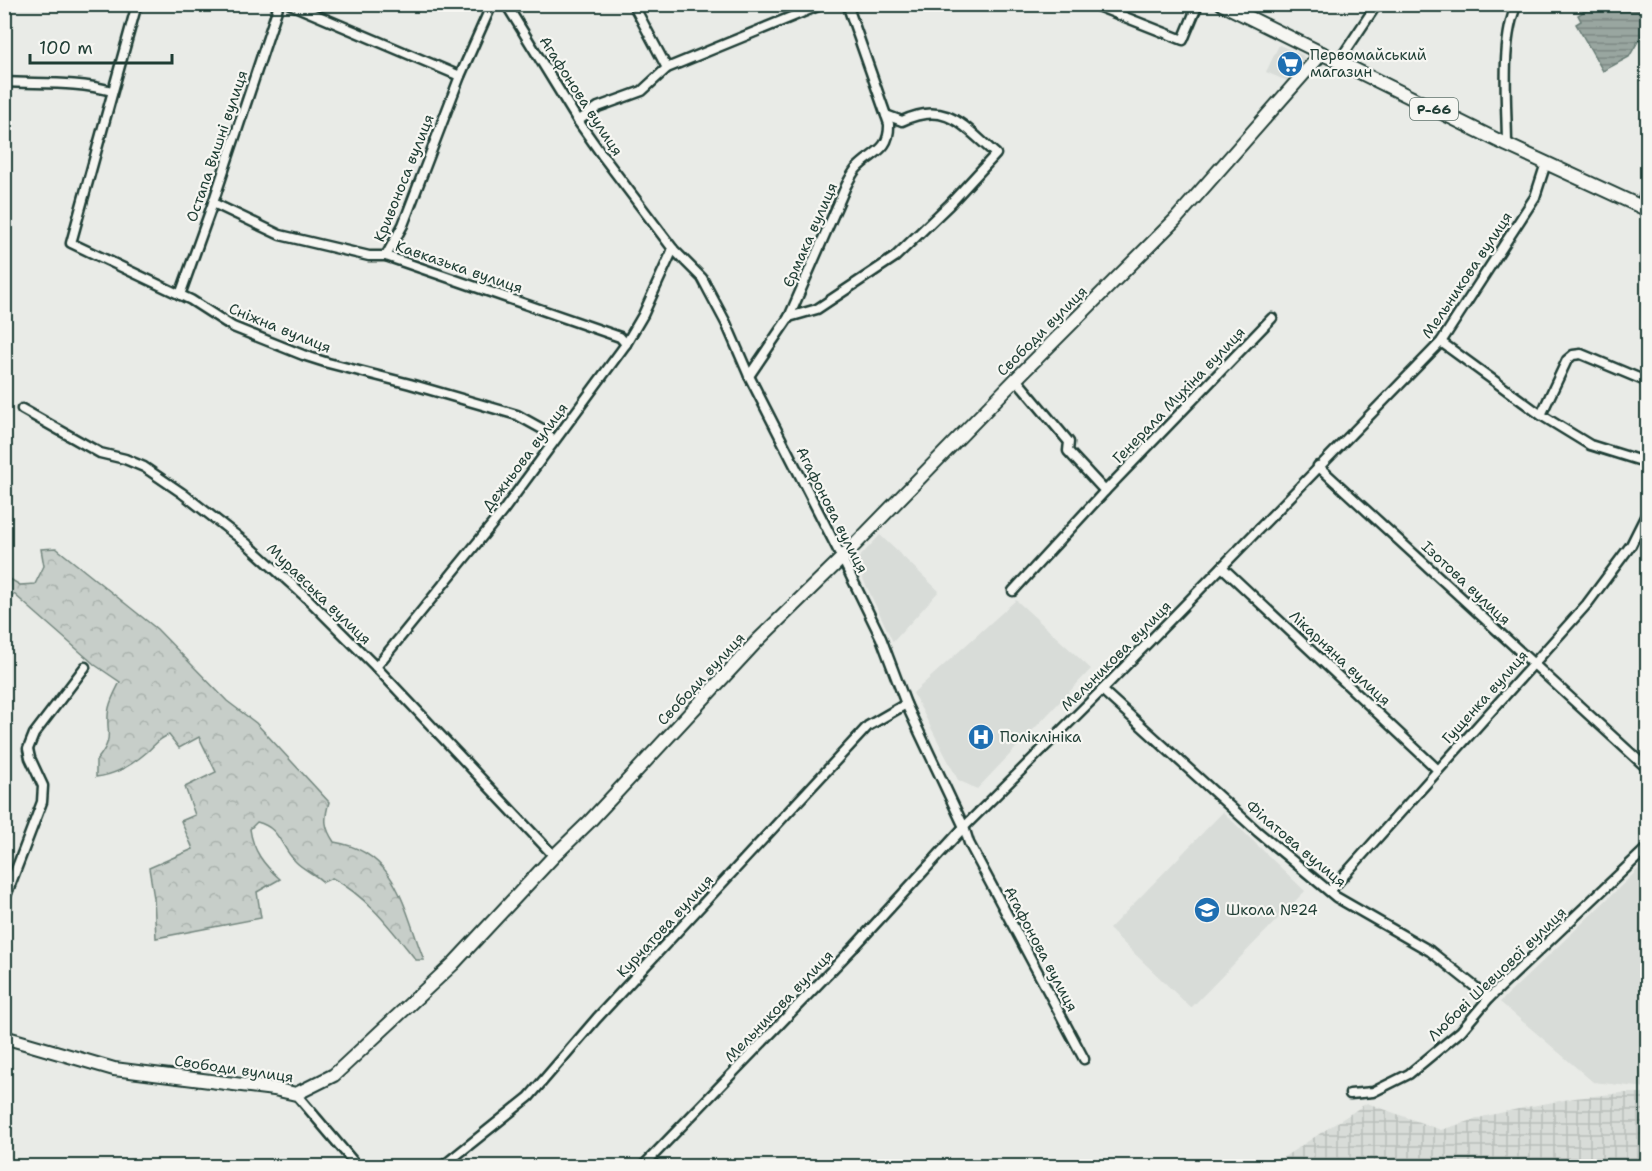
<svg xmlns="http://www.w3.org/2000/svg" width="1652" height="1171" font-family="'Shantell Sans',sans-serif">
	<style>
		.built { fill: #d8dcd8 }
		.industrial { fill: url(#industrial-grid) }
		.forest { fill: url(#forest-crowns); stroke: #73867e; stroke-width: 1.5 }
		.water { fill: url(#water-rules); stroke: #687c75; stroke-width: 1.5 }
		.lines { fill: none; stroke-linecap: round; stroke-linejoin: round }
		.street-casing { stroke: #1f3d34; stroke-width: 13 }
		.secondary-casing { stroke: #1f3d34; stroke-width: 16 }
		.primary-casing { stroke: #1f3d34; stroke-width: 16 }
		.street { stroke: #f6f6f2; stroke-width: 8 }
		.secondary { stroke: #f6f6f2; stroke-width: 12 }
		.primary { stroke: #f6f6f2; stroke-width: 12 }
		.labels { text-anchor: middle; stroke-width: 4.5; stroke-linejoin: round; paint-order: stroke }
		.shield { fill: #f6f6f2; stroke: #60746d; stroke-width: 1.5 }
		.shield-label { font-size: 14px; font-weight: bold; fill: #1f3d34 }
		.poi-label { font-size: 15px; fill: #1f3d34; stroke: #f6f6f2; text-anchor: start }
		.street-label { font-size: 15px; fill: #1f3d34; stroke: #f6f6f2 }
	</style>
	<defs>
		<pattern id="industrial-grid" width="8" height="8" patternUnits="userSpaceOnUse" patternTransform="scale(1.5)"><rect width="8" height="8" fill="#d8dcd8"/><path d="M0 4h8M4 0v8" fill="none" stroke="#b9beba"/></pattern>
		<pattern id="forest-crowns" width="20" height="18" patternUnits="userSpaceOnUse" patternTransform="scale(1.5)"><rect width="20" height="18" fill="#c7cec9"/><path d="M2 6a3 3 0 1 1 6 0M12 15a3 3 0 1 1 6 0" fill="none" stroke="#aab2ad"/></pattern>
		<pattern id="water-rules" width="6" height="5" patternUnits="userSpaceOnUse" patternTransform="scale(1.5)"><rect width="6" height="5" fill="#99a6a0"/><path d="M0 2.5h6" fill="none" stroke="#7c8883"/></pattern>
	</defs>
	<rect width="100%" height="100%" fill="#e9ebe7"/>
	<filter id="ink" filterUnits="userSpaceOnUse"><feTurbulence type="fractalNoise" baseFrequency=".0167" numOctaves="2"/><feDisplacementMap in="SourceGraphic" scale="12" xChannelSelector="R" yChannelSelector="G"/><feConvolveMatrix kernelMatrix="1 2 1 2 8 2 1 2 1" color-interpolation-filters="sRGB"/></filter>
	<g filter="url(#ink)">
		<g class="built">
			<path d="M1279,45L1303,55L1305,60L1287,81L1266,72Z"/>
			<path d="M880,535L939,591L893,642L855,562Z"/>
			<path d="M1016,600L1091,669L977,789L958,780L913,693Z"/>
			<path d="M1223,812L1305,891L1191,1008L1109,929Z"/>
			<path d="M1647,861V1088L1593,1082L1500,1002Z"/>
		</g>
		<path class="industrial" d="M1622,1093H1647V1166H1270L1367,1103L1441,1130L1486,1116L1532,1106L1575,1098Z"/>
		<path class="forest" d="M56,548L157,629L227,701L256,723L329,802C324,819 324,827 334,842C398,852 404,910 424,960H416C392,930 367,896 332,878L323,882C315,874 304,870 296,862C280,847 281,828 257,822L250,829C253,851 264,865 280,879L257,892L261,918L156,938L154,898L149,868L193,849L181,821L195,815L185,787L216,772L199,737L179,748L169,735C159,738 155,745 147,752C132,765 115,775 96,777V761C117,736 104,732 109,708C111,699 116,690 120,682L95,665L14,594L5,606V576L20,585L35,584L44,566L41,549Z"/>
		<path class="water" d="M1612,4L1642,5L1647,16V26L1629,57L1603,71L1576,24L1581,21L1578,15L1595,5L1606,6Z"/>
		<g class="lines">
			<g class="street-casing">
				<g id="street">
					<path d="M137,4L71,243L191,300L233,327L303,355L328,363L410,384L517,415L546,431L553,442"/>
					<path d="M290,4L460,76"/>
					<path d="M506,4L578,121L602,155L673,249L702,278L726,323L749,376L842,558L881,638L906,704L964,827L969,843L1084,1059"/>
					<path d="M633,4L667,68"/>
					<path d="M1092,4L1183,40L1198,4"/>
					<path d="M1339,61L1377,4"/>
					<path d="M4,82C41,84 77,81 112,91"/>
					<path d="M578,121L598,107L642,91L667,68L823,4"/>
					<path d="M1507,145C1507,104 1500,41 1517,4"/>
					<path d="M213,203L280,235L369,256H386L620,337L626,344"/>
					<path d="M1640,207L1648,187"/>
					<path d="M386,256L403,225L460,76L492,4"/>
					<path d="M180,295L213,203L279,4"/>
					<path d="M789,317L817,309L895,257L949,205L996,154C963,126 947,100 902,121L886,115"/>
					<path d="M1441,342L1541,415L1590,445L1648,463"/>
					<path d="M749,376L789,317L846,186C849,180 852,174 856,169C871,152 890,152 889,124L847,4"/>
					<path d="M1016,379L1069,442L1068,451L1105,491"/>
					<path d="M22,409L100,453L125,459L144,467L182,493L246,543L309,600L376,667L554,856"/>
					<path d="M1541,415L1567,360L1573,355L1581,354L1648,382"/>
					<path d="M1318,466L1648,769"/>
					<path d="M1222,567L1438,770"/>
					<path d="M1013,591L1105,491L1272,318"/>
					<path d="M376,667L503,511L626,344L643,315L673,249"/>
					<path d="M1102,690L1258,832L1336,897L1430,951L1489,998"/>
					<path d="M1330,891L1587,604L1631,545L1648,511"/>
					<path d="M4,901L42,802L43,786L30,758L28,749L34,734L85,667"/>
					<path d="M296,1094L357,1166"/>
					<path d="M1350,1094L1373,1092L1409,1074L1461,1031L1489,998L1648,847"/>
					<path d="M443,1166L529,1097L597,1018L868,726L906,704"/>
					<path d="M643,1166L855,946L964,827L1102,690L1441,342L1535,197L1546,163"/>
				</g>
			</g>
			<g class="secondary-casing">
				<path id="secondary" d="M4,1037L114,1069L274,1089L296,1094L334,1075L453,964L554,856L589,822L758,640L842,558L1016,379L1175,220L1322,53"/>
			</g>
			<g class="primary-casing">
				<path id="primary" d="M1222,4L1507,145L1648,210"/>
			</g>
			<use href="#street" class="street"/>
			<use href="#secondary" class="secondary"/>
			<use href="#primary" class="primary"/>
		</g>
	</g>
	<defs>
		<g id="supermarket-disc" transform="scale(1.35)"><circle r="9.5" fill="#1f6fb2" stroke="#f6f6f2"/><path d="M-6-5.5h2.5l.6 2H6L4.5 2H-2.5L-4.4-4H-6ZM-1.5 3.2a1.3 1.3 0 1 0 .1 0ZM3 3.2a1.3 1.3 0 1 0 .1 0Z" fill="#fff"/></g>
		<g id="hospital-disc" transform="scale(1.35)"><circle r="9.5" fill="#1f6fb2" stroke="#f6f6f2"/><path d="M-5-5h3v3.5h4V-5h3V5h-3V1.5h-4V5h-3Z" fill="#fff"/></g>
		<g id="school-disc" transform="scale(1.35)"><circle r="9.5" fill="#1f6fb2" stroke="#f6f6f2"/><path d="M0-5L7-2L0 1L-7-2ZM-4 1L0 2.5L4 1V4Q0 6-4 4Z" fill="#fff"/></g>
	</defs>
	<g fill-rule="evenodd">
		<use href="#supermarket-disc" x="1290" y="64"/>
		<use href="#hospital-disc" x="981" y="737"/>
		<use href="#school-disc" x="1207" y="910"/>
	</g>
	<g class="labels">
		<rect class="shield" x="1410" y="98" width="48" height="22" rx="4.5"/>
		<g class="shield-label">
			<text x="1434" y="114">Р-66</text>
		</g>
		<g class="poi-label">
			<text x="1310" y="60">Первомайський<tspan x="1310" dy="17">магазин</tspan></text>
			<text x="1000" y="742">Поліклініка</text>
			<text x="1226" y="915">Школа №24</text>
		</g>
		<g class="street-label">
			<text transform="translate(581 96) rotate(57)" y="5">Агафонова вулиця</text>
			<text transform="translate(217 146) rotate(-71)" y="5">Остапа Вишні вулиця</text>
			<text transform="translate(404 178) rotate(-68)" y="5">Кривоноса вулиця</text>
			<text transform="translate(810 235) rotate(-66)" y="5">Єрмака вулиця</text>
			<text transform="translate(459 267) rotate(19)" y="5">Кавказька вулиця</text>
			<text transform="translate(1467 275) rotate(-56)" y="5">Мельникова вулиця</text>
			<text transform="translate(280 328) rotate(22)" y="5">Сніжна вулиця</text>
			<text transform="translate(1042 331) rotate(-45)" y="5">Свободи вулиця</text>
			<text transform="translate(1179 395) rotate(-46)" y="5">Генерала Мухіна вулиця</text>
			<text transform="translate(525 457) rotate(-53)" y="5">Дежньова вулиця</text>
			<text transform="translate(832 510) rotate(63)" y="5">Агафонова вулиця</text>
			<text transform="translate(1466 583) rotate(43)" y="5">Ізотова вулиця</text>
			<text transform="translate(319 594) rotate(44)" y="5">Муравська вулиця</text>
			<text transform="translate(1116 656) rotate(-45)" y="5">Мельникова вулиця</text>
			<text transform="translate(1340 658) rotate(43)" y="5">Лікарняна вулиця</text>
			<text transform="translate(701 679) rotate(-47)" y="5">Свободи вулиця</text>
			<text transform="translate(1485 697) rotate(-48)" y="5">Гущенка вулиця</text>
			<text transform="translate(1296 844) rotate(40)" y="5">Філатова вулиця</text>
			<text transform="translate(665 926) rotate(-47)" y="5">Курчатова вулиця</text>
			<text transform="translate(1041 949) rotate(62)" y="5">Агафонова вулиця</text>
			<text transform="translate(1497 974) rotate(-44)" y="5">Любові Шевцової вулиця</text>
			<text transform="translate(779 1006) rotate(-46)" y="5">Мельникова вулиця</text>
			<text transform="translate(234 1069) rotate(8)" y="5">Свободи вулиця</text>
		</g>
	</g>
	<rect width="1652" height="1171" fill="none" stroke="#f6f6f2" stroke-width="24"/>
	<rect x="12" y="12" width="1628" height="1147" fill="none" stroke="#1f3d34" stroke-width="2" filter="url(#ink)"/>
	<path d="M30 54v9h142v-9" fill="none" stroke="#1f3d34" stroke-width="3"/>
	<text x="39" y="54" font-size="18" fill="#1f3d34" stroke="#f6f6f2" stroke-width="4.5" paint-order="stroke">100 m</text>
</svg>
